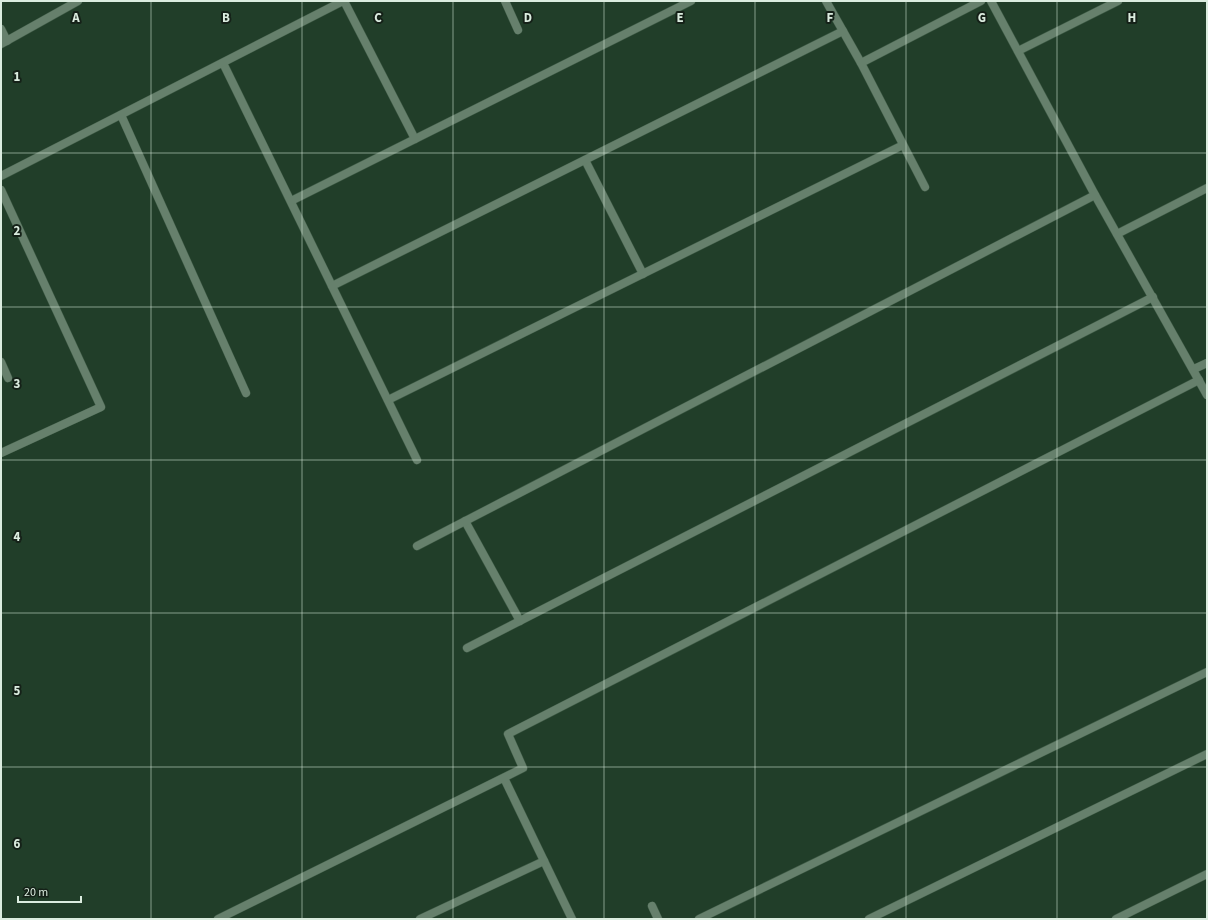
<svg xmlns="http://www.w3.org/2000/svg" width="1208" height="920" font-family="'Source Sans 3',sans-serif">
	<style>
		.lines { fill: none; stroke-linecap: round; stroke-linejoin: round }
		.street-casing { stroke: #3f5a46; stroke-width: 9 }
		.street { stroke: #66806c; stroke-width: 8 }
		.grid { fill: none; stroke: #dbecdf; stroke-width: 1; stroke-opacity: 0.55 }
		.grid-label { font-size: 13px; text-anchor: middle; font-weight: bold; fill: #dbecdf; stroke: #152118; stroke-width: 4; stroke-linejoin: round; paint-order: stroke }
	</style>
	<rect width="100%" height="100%" fill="#213e29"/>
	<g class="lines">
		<g class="street-casing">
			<g id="street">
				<path d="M344,1L415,139"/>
				<path d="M505,1L518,30"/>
				<path d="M826,1L861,63L925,187"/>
				<path d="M991,1L1095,195L1207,395"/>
				<path d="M1,29L7,41"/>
				<path d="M1,44L78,1"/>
				<path d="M1018,51L1118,1"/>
				<path d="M223,63L417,460"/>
				<path d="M861,63L981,1"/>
				<path d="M121,115L246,393"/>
				<path d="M585,160L643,274"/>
				<path d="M1,176L343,1"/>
				<path d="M1,190L101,407L1,453"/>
				<path d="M291,201L691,1"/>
				<path d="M1117,234L1207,188"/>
				<path d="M332,286L843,31"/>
				<path d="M1,362L8,378"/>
				<path d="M1194,369L1207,363"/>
				<path d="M388,400L903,145"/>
				<path d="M465,521L520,621"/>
				<path d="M417,546L1095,195"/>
				<path d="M467,648L1153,297"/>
				<path d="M504,778L572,919"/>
				<path d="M652,906L658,919"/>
				<path d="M218,919L523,768L508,734L1199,380"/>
				<path d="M420,919L544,861"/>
				<path d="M699,919L1207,672"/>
				<path d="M869,919L1207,754"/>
				<path d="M1116,919L1207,874"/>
			</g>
		</g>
		<use href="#street" class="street"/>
	</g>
	<path class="grid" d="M151,1V919M302,1V919M453,1V919M604,1V919M755,1V919M906,1V919M1057,1V919M1,153H1207M1,307H1207M1,460H1207M1,613H1207M1,767H1207"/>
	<g class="grid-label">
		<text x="76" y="22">A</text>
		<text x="226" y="22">B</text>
		<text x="378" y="22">C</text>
		<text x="528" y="22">D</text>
		<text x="680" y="22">E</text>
		<text x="830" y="22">F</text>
		<text x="982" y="22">G</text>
		<text x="1132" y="22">H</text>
		<text x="17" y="81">1</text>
		<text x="17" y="235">2</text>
		<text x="17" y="388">3</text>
		<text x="17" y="541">4</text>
		<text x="17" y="695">5</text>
		<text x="17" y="848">6</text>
	</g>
	<rect width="1208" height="920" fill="none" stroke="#dbecdf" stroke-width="4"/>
	<path d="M18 896v6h63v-6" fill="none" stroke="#dbecdf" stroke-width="2"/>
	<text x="24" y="896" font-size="12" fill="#dbecdf" stroke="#152118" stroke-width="3" paint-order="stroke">20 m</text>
</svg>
